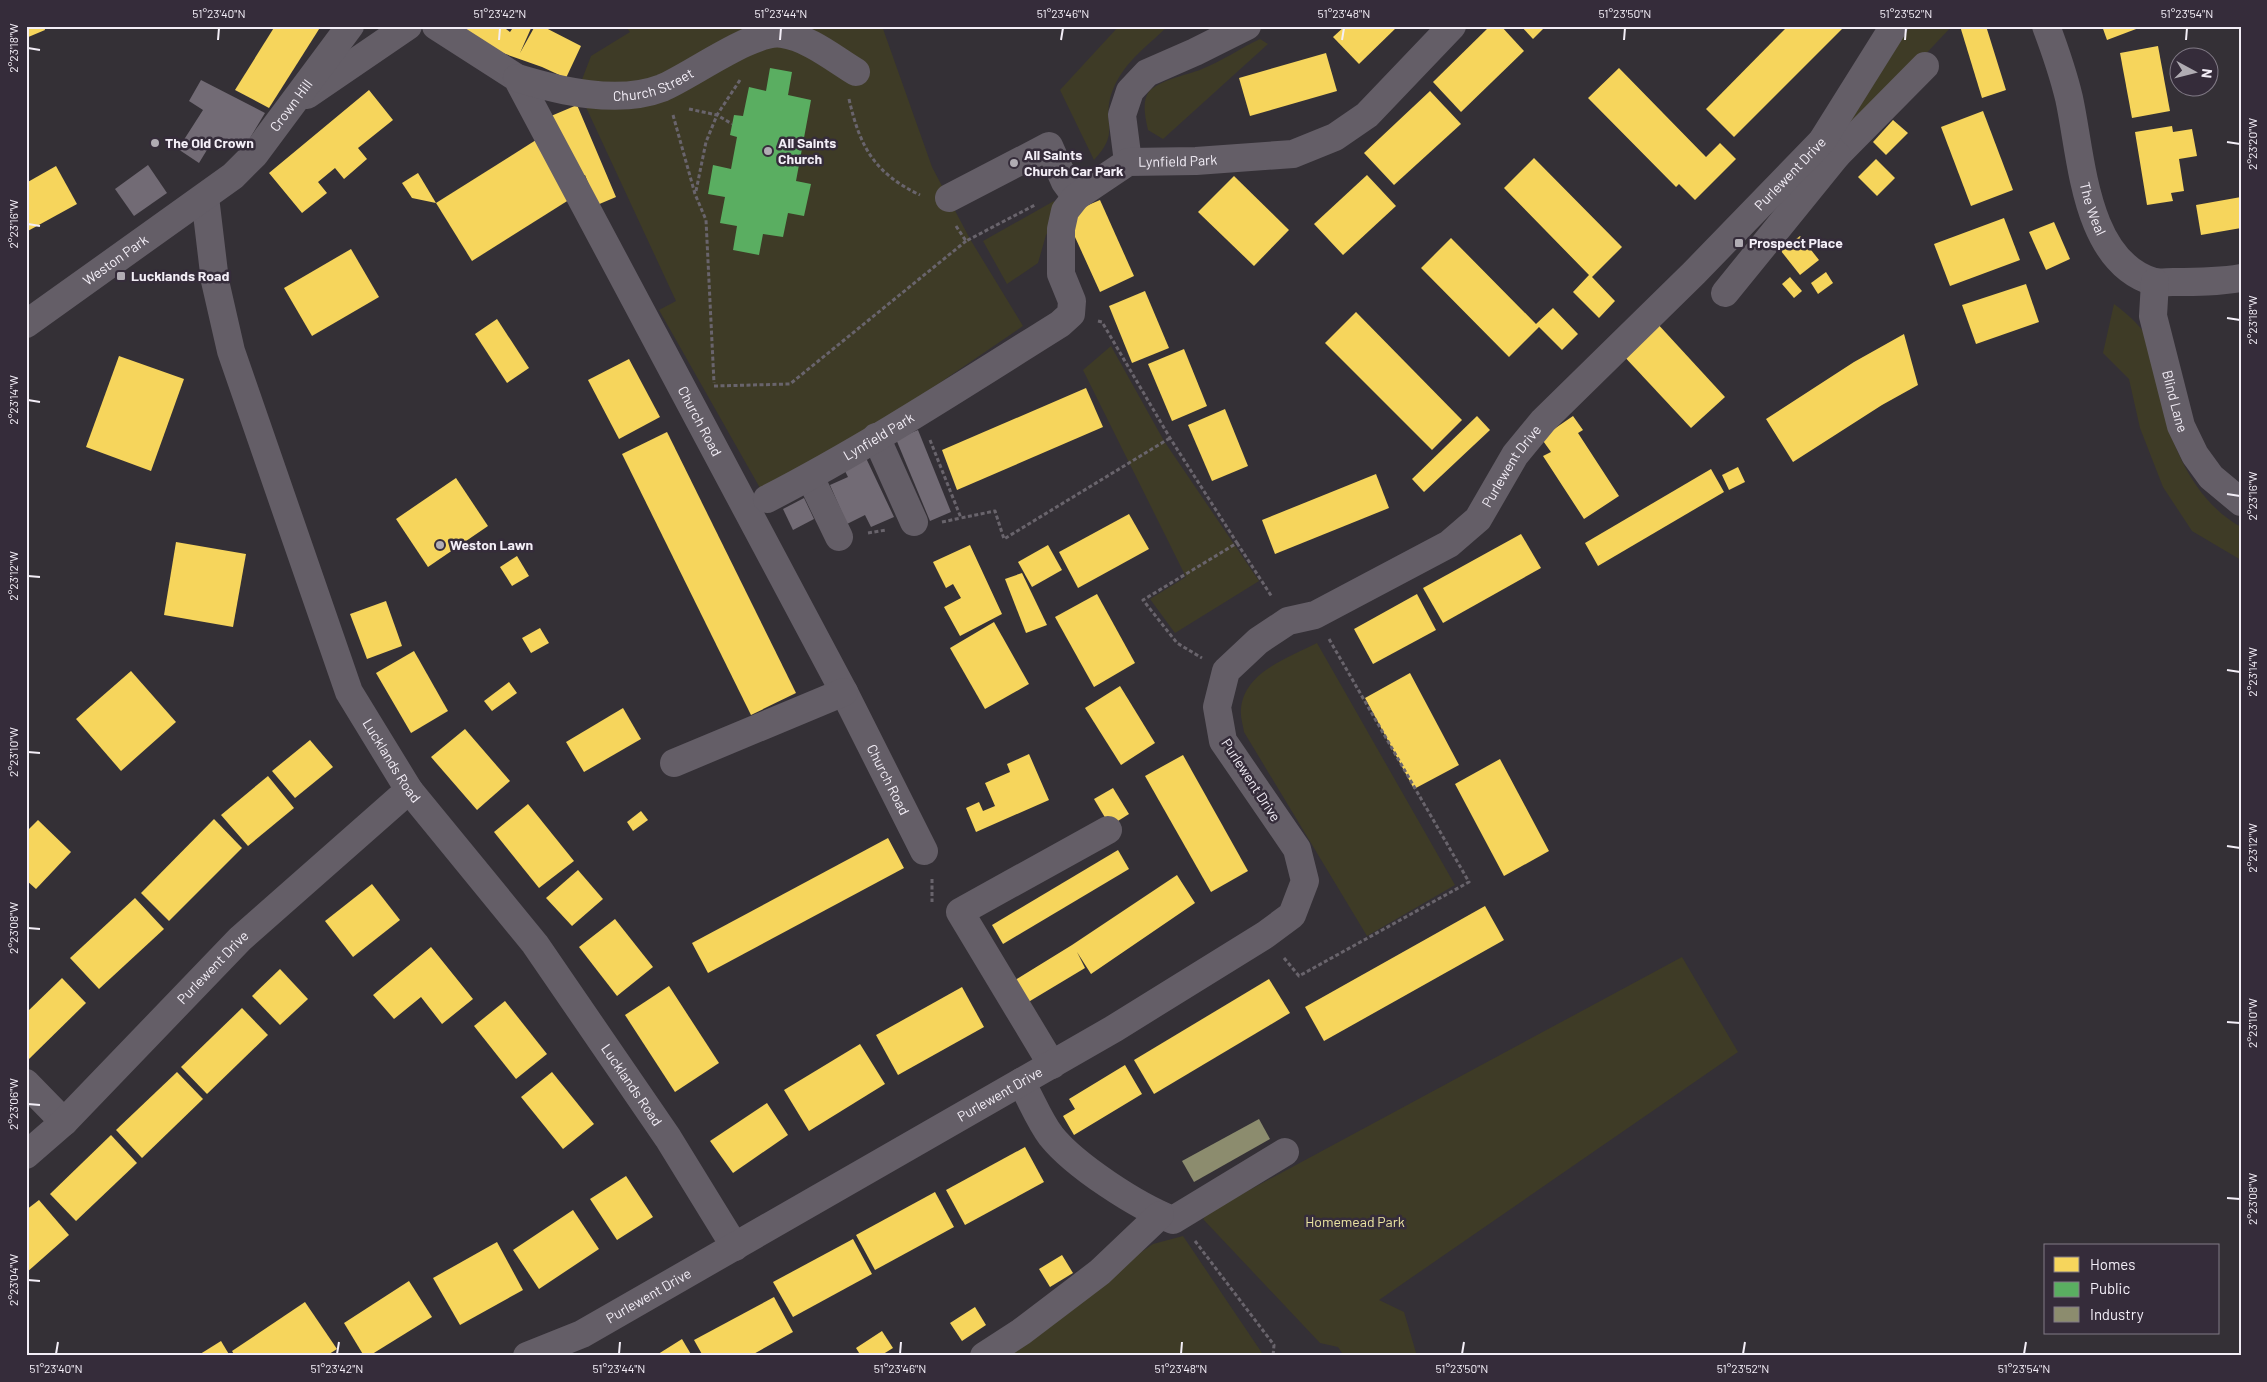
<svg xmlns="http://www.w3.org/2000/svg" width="2267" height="1382" font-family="Barlow,sans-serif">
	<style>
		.green { fill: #3e3b26 }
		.homes { fill: #f6d55c }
		.public { fill: #5aae61 }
		.industry { fill: #8c8c6e }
		.building { fill: #726b75 }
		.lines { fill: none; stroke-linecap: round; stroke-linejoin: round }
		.path { stroke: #69646c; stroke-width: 3; stroke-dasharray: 4 2.5; stroke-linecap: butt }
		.minor { stroke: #645e67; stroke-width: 28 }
		.ticks { fill: none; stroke: #f3eef7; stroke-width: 2 }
		.poi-dot { fill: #b0acb3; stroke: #352c3a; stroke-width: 2 }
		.labels { text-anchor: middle; stroke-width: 5; stroke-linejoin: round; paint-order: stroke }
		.street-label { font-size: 14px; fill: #f3eef7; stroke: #352c3a }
		.poi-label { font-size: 14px; font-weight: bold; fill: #f3eef7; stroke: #352c3a; text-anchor: start }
		.park-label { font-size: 14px; fill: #ece5a2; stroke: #352c3a }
		.neatline { fill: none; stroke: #f3eef7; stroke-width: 2 }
		.ticks-label { font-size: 12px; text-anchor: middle; fill: #f3eef7 }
	</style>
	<rect width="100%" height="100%" fill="#343036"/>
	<g class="green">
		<path d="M625,26H882L932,167L970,239L1023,326L875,427L764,495L659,310L676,301L578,90L591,56L630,32Z"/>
		<path d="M1119,26H1164L1166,28C1144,49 1123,63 1112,92C1101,123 1122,131 1094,160L1060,90Z"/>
		<path d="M1910,26H1952L1840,145L1837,142Z"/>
		<path d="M1260,39L1268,44L1163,139L1148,130C1146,120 1142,105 1147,95C1153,81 1188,75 1202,69C1222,61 1241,48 1260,39Z"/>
		<path d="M1054,201L1061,213L1046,235L1038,263L1007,284L983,241Z"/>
		<path d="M2114,304C2130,316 2146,330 2154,350C2160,365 2159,386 2162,402C2172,450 2197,503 2241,527V560L2192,531L2163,487L2140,428L2129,379L2103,353Z"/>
		<path d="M1111,346L1164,441L1259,581L1175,633L1150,599L1186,577L1083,370Z"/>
		<path d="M1317,643L1455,885L1367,936L1244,732C1243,725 1240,716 1241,709C1244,672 1288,658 1317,643Z"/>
		<path d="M1682,957L1738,1052L1379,1300L1404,1312L1417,1356H1344L1338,1347L1320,1343L1203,1219L1209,1212L1242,1194Z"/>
		<path d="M1183,1236L1264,1356H1002L1089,1288L1153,1244Z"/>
	</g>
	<g class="homes">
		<path d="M26,26H44L45,30L26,38Z"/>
		<path d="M275,26H321L269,108L235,90Z"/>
		<path d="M466,26H502L510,32L514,26H532L520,53L535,26H542L581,46L566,78L542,67L497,51L464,29Z"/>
		<path d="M1345,26H1398L1359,64L1333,37Z"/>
		<path d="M1490,26H1501L1524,51L1461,112L1433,82Z"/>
		<path d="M1521,26H1546L1533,39Z"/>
		<path d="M1788,26H1845L1734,137L1706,109Z"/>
		<path d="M1960,26H1986L2006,90L1982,98Z"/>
		<path d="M2102,26H2144L2107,40Z"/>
		<path d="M2158,46L2170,111L2132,118L2120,53Z"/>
		<path d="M1326,53L1337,91L1250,116L1239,78Z"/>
		<path d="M1619,68L1706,157L1720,143L1736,159L1695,200L1679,184L1676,187L1588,98Z"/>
		<path d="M369,90L393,120L358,148L367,159L344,179L335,168L318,182L327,193L302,213L269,173Z"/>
		<path d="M1430,91L1461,124L1394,185L1364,153Z"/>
		<path d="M577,105L616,197L597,205L585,175L576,178L551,116Z"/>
		<path d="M1983,111L2013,190L1971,206L1941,127Z"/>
		<path d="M1893,120L1908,133L1886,155L1873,142Z"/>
		<path d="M2172,126L2173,132L2192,129L2197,156L2179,159L2184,191L2171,193L2173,201L2147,205L2135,132Z"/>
		<path d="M536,140L572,198L472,261L436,203Z"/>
		<path d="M1534,158L1622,247L1592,277L1615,301L1599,318L1573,292L1589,275L1504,188Z"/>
		<path d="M1876,159L1895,178L1877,196L1858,177Z"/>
		<path d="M56,166L77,204L26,232V183Z"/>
		<path d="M418,173L436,203L412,198L402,183Z"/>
		<path d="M1367,175L1396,206L1343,255L1314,224Z"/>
		<path d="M1234,176L1289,230L1254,266L1198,212Z"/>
		<path d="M2241,197V228L2201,235L2196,205Z"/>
		<path d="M1100,200L1134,276L1100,292L1065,215Z"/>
		<path d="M2004,218L2020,260L1950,286L1934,244Z"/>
		<path d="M2054,222L2070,259L2046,270L2029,232Z"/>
		<path d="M1800,236L1819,260L1800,275L1781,251Z"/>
		<path d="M1451,238L1536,324L1553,308L1578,334L1562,350L1539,327L1509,357L1421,268Z"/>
		<path d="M351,249L379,297L312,336L284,288Z"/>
		<path d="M1826,272L1833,283L1818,294L1811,283Z"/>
		<path d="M1790,277L1802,291L1794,298L1782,284Z"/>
		<path d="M2026,284L2039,322L1976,344L1962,305Z"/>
		<path d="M1145,291L1169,348L1132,363L1109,306Z"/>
		<path d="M1356,312L1462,420L1432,450L1325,343Z"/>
		<path d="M497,319L529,368L507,383L475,334Z"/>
		<path d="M1655,321L1725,397L1691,428L1621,353Z"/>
		<path d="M1904,334L1918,385L1882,405L1793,462L1766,419L1854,362Z"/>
		<path d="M1184,349L1207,406L1172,421L1148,364Z"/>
		<path d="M119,356L184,379L151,471L86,447Z"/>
		<path d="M629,359L660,417L619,439L588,380Z"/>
		<path d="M1086,388L1103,427L957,490L942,450Z"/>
		<path d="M1225,409L1248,466L1212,481L1188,425Z"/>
		<path d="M1477,416L1490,430L1424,492L1412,479Z"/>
		<path d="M1573,416L1583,430L1578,433L1619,496L1584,519L1543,456L1551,452L1541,438Z"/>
		<path d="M667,432L796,693L751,715L622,454Z"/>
		<path d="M1738,467L1745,482L1729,490L1722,475Z"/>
		<path d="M1711,469L1724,492L1598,566L1585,543Z"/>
		<path d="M1376,474L1389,508L1275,554L1262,520Z"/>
		<path d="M456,478L488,526L428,567L396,519Z"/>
		<path d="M1129,514L1149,549L1078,588L1059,552Z"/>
		<path d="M1521,534L1541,568L1443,623L1423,588Z"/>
		<path d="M176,542L246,554L233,627L164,615Z"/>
		<path d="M970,545L1002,614L960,636L944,607L961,598L953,584L946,588L933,562Z"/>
		<path d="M1048,545L1062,570L1032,587L1018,562Z"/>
		<path d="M517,556L529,576L512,586L500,567Z"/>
		<path d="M1022,573L1047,625L1026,633L1005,579Z"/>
		<path d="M1097,594L1135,663L1094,687L1055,617Z"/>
		<path d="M1417,594L1436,630L1373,664L1354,629Z"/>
		<path d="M386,601L402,646L367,659L350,614Z"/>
		<path d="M994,622L1029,684L985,709L950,648Z"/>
		<path d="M540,628L549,643L531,653L522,638Z"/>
		<path d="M414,651L448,711L411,733L376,673Z"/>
		<path d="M131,671L176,722L121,771L76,719Z"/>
		<path d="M1410,673L1459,765L1414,789L1365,698Z"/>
		<path d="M509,682L517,693L492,711L484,701Z"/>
		<path d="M1120,686L1155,743L1121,765L1085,708Z"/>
		<path d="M623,708L641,739L584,772L566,742Z"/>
		<path d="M465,729L510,781L477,810L431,757Z"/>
		<path d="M310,740L333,767L295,798L272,771Z"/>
		<path d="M1029,754L1049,800L976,832L966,808L979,802L983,811L995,806L985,783L1010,772L1007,764Z"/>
		<path d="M1183,755L1248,871L1211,892L1145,776Z"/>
		<path d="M1500,759L1549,851L1504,876L1455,784Z"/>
		<path d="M268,776L294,808L248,846L221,815Z"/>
		<path d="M1113,788L1129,814L1110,826L1094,799Z"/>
		<path d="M528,804L574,861L539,888L494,832Z"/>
		<path d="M641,811L648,820L633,831L627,822Z"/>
		<path d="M214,819L242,848L169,921L141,893Z"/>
		<path d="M38,820L71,852L36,889L26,880V832Z"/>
		<path d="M888,838L904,868L708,973L692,943Z"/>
		<path d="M1118,850L1129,869L1003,944L992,925Z"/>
		<path d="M578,870L603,899L572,926L546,898Z"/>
		<path d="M1177,875L1195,903L1091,974L1077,952L1085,968L1025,1004L1012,982L1072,945Z"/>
		<path d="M372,884L400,920L353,957L325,921Z"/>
		<path d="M135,898L164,929L99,989L70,958Z"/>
		<path d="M1485,906L1504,940L1324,1041L1305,1007Z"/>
		<path d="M615,919L653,967L617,996L579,947Z"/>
		<path d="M431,947L473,999L442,1024L421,997L394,1019L373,995Z"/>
		<path d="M280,969L308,999L280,1025L252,996Z"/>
		<path d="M62,978L86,1003L27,1061L26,1013Z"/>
		<path d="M1269,979L1290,1013L1154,1094L1134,1060Z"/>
		<path d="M669,986L719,1063L675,1092L625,1015Z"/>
		<path d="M962,987L984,1027L898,1075L876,1035Z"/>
		<path d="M505,1001L547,1054L516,1079L474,1026Z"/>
		<path d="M242,1008L268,1035L207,1094L181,1067Z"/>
		<path d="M860,1044L885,1084L809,1131L784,1090Z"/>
		<path d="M1125,1065L1142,1094L1074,1135L1063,1116L1075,1109L1069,1099Z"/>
		<path d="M177,1072L203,1099L142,1158L116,1130Z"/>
		<path d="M552,1072L594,1124L563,1149L521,1097Z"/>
		<path d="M767,1103L788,1135L733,1173L710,1141Z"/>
		<path d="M111,1135L137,1163L76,1221L50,1194Z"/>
		<path d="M1025,1147L1044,1182L965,1225L946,1190Z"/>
		<path d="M626,1176L653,1217L617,1240L590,1199Z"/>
		<path d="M935,1192L954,1227L875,1270L856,1235Z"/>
		<path d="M39,1200L69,1235L26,1273V1210Z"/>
		<path d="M573,1210L599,1249L539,1289L513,1250Z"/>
		<path d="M853,1239L872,1274L793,1317L773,1282Z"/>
		<path d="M497,1242L523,1290L460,1325L433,1278Z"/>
		<path d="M1062,1255L1073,1273L1050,1287L1039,1269Z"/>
		<path d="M409,1281L432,1317L369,1356H364L344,1323Z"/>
		<path d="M774,1297L793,1332L750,1356H703L694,1340Z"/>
		<path d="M305,1302L337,1349L326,1356H235L232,1351Z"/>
		<path d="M975,1307L986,1325L962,1341L950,1323Z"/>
		<path d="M882,1331L893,1348L880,1356H861L856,1348Z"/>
		<path d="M682,1339L692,1356H655Z"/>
		<path d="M221,1341L230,1356H197Z"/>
	</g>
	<path class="public" d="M770,68L792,72L788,95L811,100L796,181L811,184L804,216L788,213L783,237L763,234L759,255L733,250L737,226L720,223L725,197L708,194L713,165L731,169L737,137L730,135L734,115L743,116L749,87L766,91Z"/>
	<path class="industry" d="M1259,1119L1270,1139L1194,1182L1182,1161Z"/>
	<g class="building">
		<path d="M201,80L265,113L250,138L240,146H227L213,140L199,163L178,149L203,110L189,101Z"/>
		<path d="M148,165L167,193L134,216L115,189Z"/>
		<path d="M918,430L951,512L930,521L896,439Z"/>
		<path d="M866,458L894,517L871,527L865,515L847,524L830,485L848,477L844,469Z"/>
		<path d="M804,498L814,519L793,530L783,509Z"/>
	</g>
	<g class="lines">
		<g class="path">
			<path d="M849,99C860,147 874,173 920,195"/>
			<path d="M689,109L717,115L732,124"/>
			<path d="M673,115L695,194L706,220L714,383"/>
			<path d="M696,191L706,142L717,115L740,80"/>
			<path d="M956,226L966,241L1035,205"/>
			<path d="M1098,321L1102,322L1170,438L1237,543L1143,600L1177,643L1202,658"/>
			<path d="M714,386L790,384L966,241"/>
			<path d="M930,440L961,518L995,511L1004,539L1170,438"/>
			<path d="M942,522L961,518"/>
			<path d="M868,533L886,530"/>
			<path d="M1237,543L1272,597"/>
			<path d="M932,879V902"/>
			<path d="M1284,958L1299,976L1469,882L1329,639"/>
			<path d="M1195,1241L1274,1345L1273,1356"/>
		</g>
		<g class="minor">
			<path id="s1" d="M436,26L517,78L844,692L924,851"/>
			<path id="s2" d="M2046,26C2055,50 2063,73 2069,98C2082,157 2084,261 2154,282C2159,283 2167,282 2173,282C2196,282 2218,282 2241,278"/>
			<path id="s3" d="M517,78C560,91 618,105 662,88C691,76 754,29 782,34C809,38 833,58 856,72"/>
			<path d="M307,95L408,26"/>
			<path d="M1837,155L1925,66"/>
			<path d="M1128,162L1122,115L1130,91L1147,73L1195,52L1247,26"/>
			<path id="s4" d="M205,197L215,281L231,351L349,692L409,790L535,944L668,1138L735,1247"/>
			<path d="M949,198L1049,146L1065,182L1076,197"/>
			<path id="s5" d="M2155,282L2153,316L2181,426L2195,455L2211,477L2241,502"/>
			<path d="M1725,293L1837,155L1822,141"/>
			<path id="s6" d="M26,324L233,176L255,154L350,26"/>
			<path d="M876,437L914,522"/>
			<path d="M810,477L839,537"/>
			<path id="s7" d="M767,499C868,447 964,384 1060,324L1071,314L1072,301L1061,274V229L1065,211L1076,197L1128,162L1196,161L1293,154L1335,137L1367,115L1452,26"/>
			<path d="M674,763L844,692"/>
			<path d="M1052,1065L960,912L1108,830"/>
			<path d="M1021,1082C1031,1099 1039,1120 1051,1136C1075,1166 1137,1206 1173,1220L1285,1152"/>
			<path d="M26,1083L64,1122"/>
			<path id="s8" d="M26,1155L64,1122L240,939L409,790"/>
			<path id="s9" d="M527,1356L582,1334L1115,1028L1265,935L1292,915L1305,881L1297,849L1223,741L1217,707L1226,671L1258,641L1288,621L1315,615L1449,544L1478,519L1515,455L1543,421L1694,273L1822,141L1894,26"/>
			<path d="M984,1356L1021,1332L1100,1272L1160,1215"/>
		</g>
	</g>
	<path class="ticks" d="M218,40L219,28M499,40L500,28M780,40L781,28M1061,40L1063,28M1342,40L1344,28M1624,40L1625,28M1905,40L1906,28M2186,40L2187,28M28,48L40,50M2227,142L2240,144M28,224L40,226M2227,318L2240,320M28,400L40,402M2227,494L2240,496M28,576L40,577M2227,670L2240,672M28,752L40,753M2227,846L2240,848M28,928L40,929M2227,1022L2240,1023M28,1104L40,1105M2227,1198L2240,1199M28,1280L40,1281M56,1354L58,1342M337,1354L339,1342M619,1354L620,1342M900,1354L901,1342M1181,1354L1182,1342M1462,1354L1464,1342M1743,1354L1745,1342M2024,1354L2026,1342"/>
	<g class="poi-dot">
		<circle cx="155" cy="143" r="5"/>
		<circle cx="768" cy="151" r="5"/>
		<circle cx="1014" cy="163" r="5"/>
		<rect x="1734" y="238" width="10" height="10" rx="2.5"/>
		<rect x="116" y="271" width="10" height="10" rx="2.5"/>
		<circle cx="440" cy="545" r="5"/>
	</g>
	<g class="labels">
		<g class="street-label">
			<text dy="5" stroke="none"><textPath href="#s3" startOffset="140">Church Street</textPath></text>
			<text dy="5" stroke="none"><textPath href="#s6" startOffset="346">Crown Hill</textPath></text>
			<text dy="5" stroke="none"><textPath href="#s7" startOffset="592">Lynfield Park</textPath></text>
			<text dy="5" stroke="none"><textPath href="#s9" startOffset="1921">Purlewent Drive</textPath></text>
			<text dy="5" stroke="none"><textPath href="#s2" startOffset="189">The Weal</textPath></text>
			<text dy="5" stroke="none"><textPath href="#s6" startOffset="110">Weston Park</textPath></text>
			<text dy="5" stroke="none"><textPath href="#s5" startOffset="122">Blind Lane</textPath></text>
			<text dy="5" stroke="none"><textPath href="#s1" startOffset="485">Church Road</textPath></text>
			<text dy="5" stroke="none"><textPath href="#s7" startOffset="128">Lynfield Park</textPath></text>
			<text dy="5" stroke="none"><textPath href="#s9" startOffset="1516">Purlewent Drive</textPath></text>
			<text dy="5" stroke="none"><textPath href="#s4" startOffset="598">Lucklands Road</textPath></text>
			<text dy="5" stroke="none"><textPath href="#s1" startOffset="890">Church Road</textPath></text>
			<text transform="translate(1251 780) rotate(57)" y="5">Purlewent Drive</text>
			<text dy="5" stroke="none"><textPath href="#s8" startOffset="265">Purlewent Drive</textPath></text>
			<text dy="5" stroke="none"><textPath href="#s4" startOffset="1002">Lucklands Road</textPath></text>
			<text dy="5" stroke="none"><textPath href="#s9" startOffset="541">Purlewent Drive</textPath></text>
			<text dy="5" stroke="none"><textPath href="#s9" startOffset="136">Purlewent Drive</textPath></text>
		</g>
		<g class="poi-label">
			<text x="165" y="148">The Old Crown</text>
			<text x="778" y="148">All Saints<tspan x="778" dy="16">Church</tspan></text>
			<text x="1024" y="160">All Saints<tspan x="1024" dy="16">Church Car Park</tspan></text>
			<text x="1749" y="248">Prospect Place</text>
			<text x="131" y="281">Lucklands Road</text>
			<text x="450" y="550">Weston Lawn</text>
		</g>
		<g class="park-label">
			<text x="1355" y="1227">Homemead Park</text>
		</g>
	</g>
	<rect width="2267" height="1382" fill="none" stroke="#352c3a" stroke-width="55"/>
	<rect x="2044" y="1244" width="175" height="90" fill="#352c3a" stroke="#817a86"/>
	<rect x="2054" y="1257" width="25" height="15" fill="#f6d55c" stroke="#817a86"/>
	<text x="2090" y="1270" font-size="15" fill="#f3eef7">Homes</text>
	<rect x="2054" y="1282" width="25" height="15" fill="#5aae61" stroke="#817a86"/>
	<text x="2090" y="1294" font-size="15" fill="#f3eef7">Public</text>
	<rect x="2054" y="1307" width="25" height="15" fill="#8c8c6e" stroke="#817a86"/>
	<text x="2090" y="1320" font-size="15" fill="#f3eef7">Industry</text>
	<g transform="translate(2194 72) rotate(97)"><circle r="24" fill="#352c3a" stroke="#817a86"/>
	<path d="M0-4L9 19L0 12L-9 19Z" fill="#b0acb3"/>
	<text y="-8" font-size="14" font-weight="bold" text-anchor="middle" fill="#f3eef7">N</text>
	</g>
	<rect x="28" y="28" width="2212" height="1326" class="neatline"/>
	<g class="ticks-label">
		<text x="219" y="18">51°23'40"N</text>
		<text x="500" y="18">51°23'42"N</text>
		<text x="781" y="18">51°23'44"N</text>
		<text x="1063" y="18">51°23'46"N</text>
		<text x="1344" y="18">51°23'48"N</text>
		<text x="1625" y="18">51°23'50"N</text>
		<text x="1906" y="18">51°23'52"N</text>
		<text x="2187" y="18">51°23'54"N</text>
		<text transform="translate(14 48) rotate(-90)" y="4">2°23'18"W</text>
		<text transform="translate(2253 144) rotate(-90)" y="4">2°23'20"W</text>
		<text transform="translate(14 224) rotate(-90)" y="4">2°23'16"W</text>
		<text transform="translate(2253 320) rotate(-90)" y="4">2°23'18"W</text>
		<text transform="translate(14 400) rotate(-90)" y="4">2°23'14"W</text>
		<text transform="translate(2253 496) rotate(-90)" y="4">2°23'16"W</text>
		<text transform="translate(14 576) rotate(-90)" y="4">2°23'12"W</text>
		<text transform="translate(2253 672) rotate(-90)" y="4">2°23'14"W</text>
		<text transform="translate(14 752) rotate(-90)" y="4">2°23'10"W</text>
		<text transform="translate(2253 848) rotate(-90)" y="4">2°23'12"W</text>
		<text transform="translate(14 928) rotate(-90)" y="4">2°23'08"W</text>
		<text transform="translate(2253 1023) rotate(-90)" y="4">2°23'10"W</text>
		<text transform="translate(14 1104) rotate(-90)" y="4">2°23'06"W</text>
		<text transform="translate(2253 1199) rotate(-90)" y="4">2°23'08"W</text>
		<text transform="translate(14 1280) rotate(-90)" y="4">2°23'04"W</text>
		<text x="56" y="1373">51°23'40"N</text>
		<text x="337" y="1373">51°23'42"N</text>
		<text x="619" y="1373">51°23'44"N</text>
		<text x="900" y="1373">51°23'46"N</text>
		<text x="1181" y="1373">51°23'48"N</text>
		<text x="1462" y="1373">51°23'50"N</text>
		<text x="1743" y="1373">51°23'52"N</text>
		<text x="2024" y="1373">51°23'54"N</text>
	</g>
</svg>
